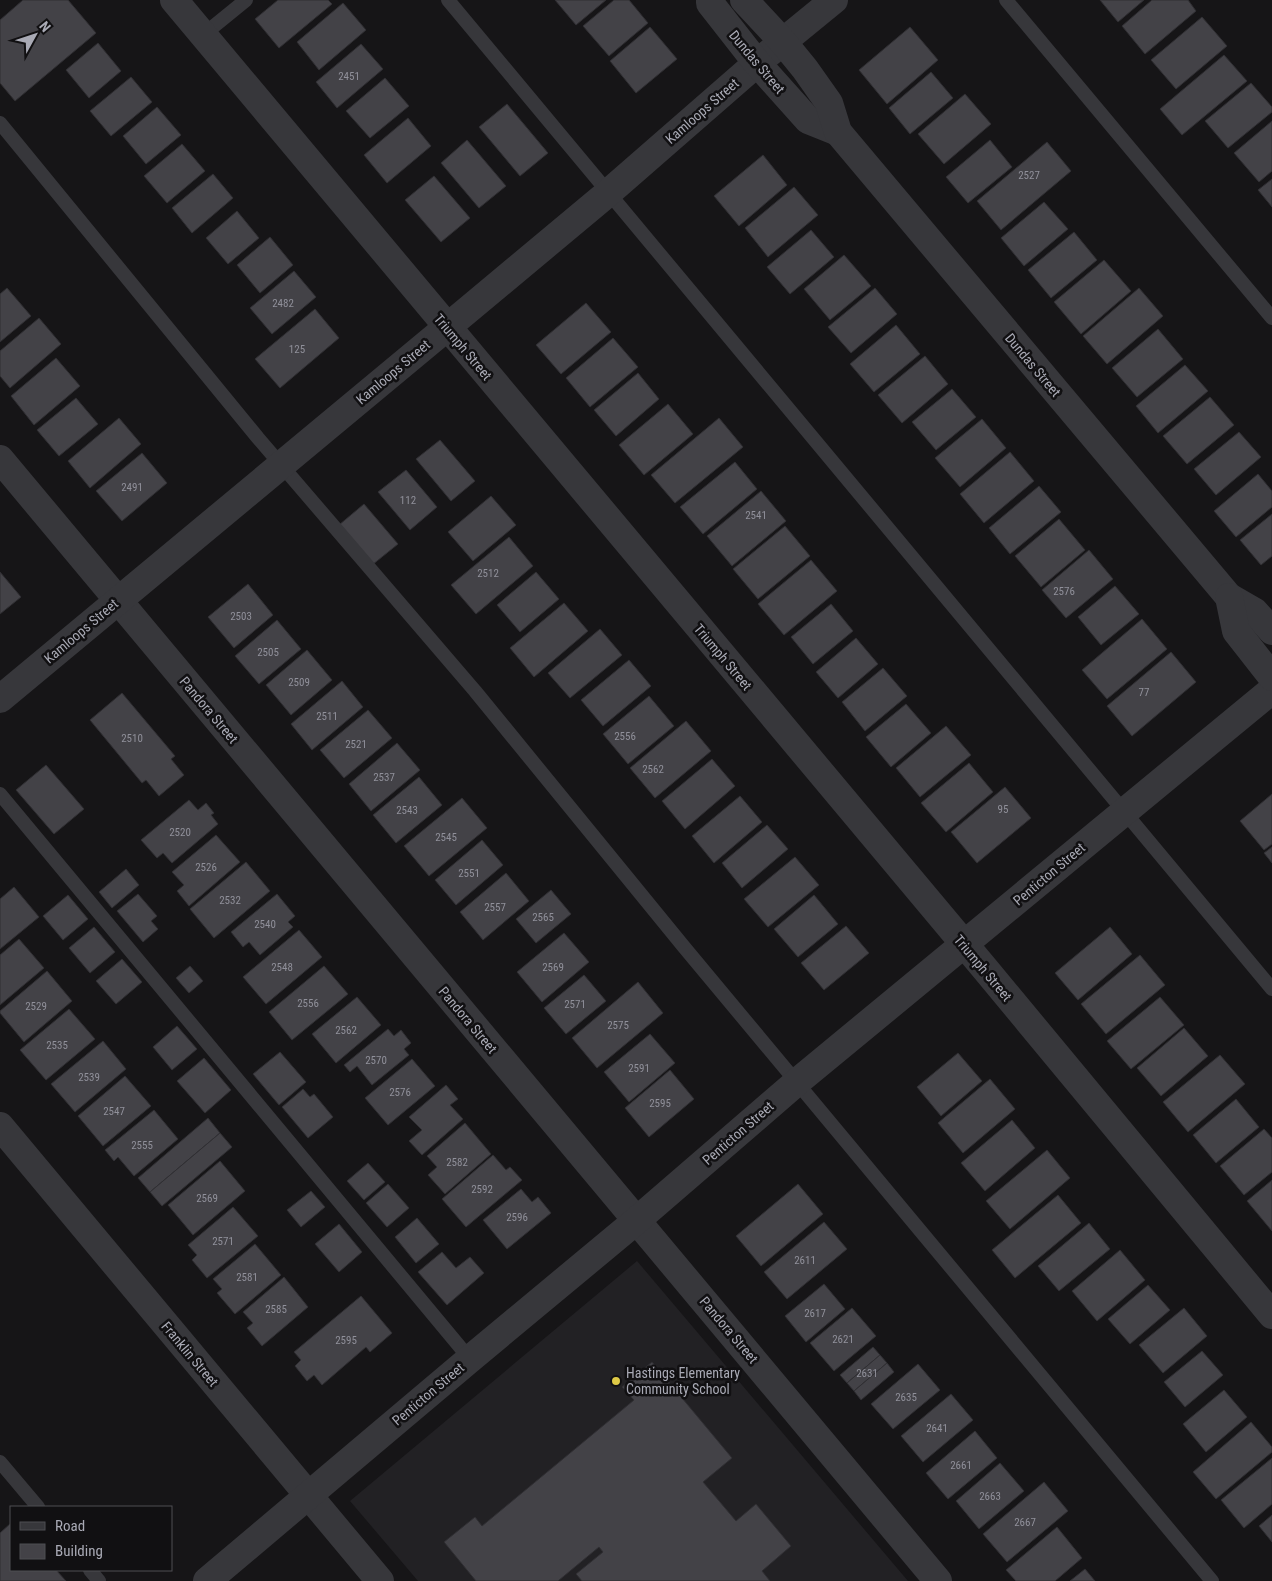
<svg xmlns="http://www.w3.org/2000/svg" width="1272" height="1581" font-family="'Roboto Condensed',sans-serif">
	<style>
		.built { fill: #222124 }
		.building { fill: #434247; stroke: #302f33 }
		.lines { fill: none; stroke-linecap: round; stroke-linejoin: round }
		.service { stroke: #37373b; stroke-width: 14 }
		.minor { stroke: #37373b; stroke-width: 28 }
		.tertiary { stroke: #37373b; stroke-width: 28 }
		.poi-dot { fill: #dec946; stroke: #111012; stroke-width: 2 }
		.labels { text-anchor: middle; stroke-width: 5; stroke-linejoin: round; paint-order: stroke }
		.number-label { font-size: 11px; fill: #90909a }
		.street-label { font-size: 14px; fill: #a9aab5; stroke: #111012 }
		.poi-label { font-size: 14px; fill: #a9aab5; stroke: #111012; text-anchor: start }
	</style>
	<rect width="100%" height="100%" fill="#161517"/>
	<path class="built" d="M637,1261L908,1581H418L350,1501Z"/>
	<g class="building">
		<path d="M23,0H68L96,33L15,101L0,83V20Z"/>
		<path d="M278,0H328L332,4L279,48L255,19Z"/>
		<path d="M555,0H606L576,25Z"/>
		<path d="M614,0H629L648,23L609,56L583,26Z"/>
		<path d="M1100,0H1144L1118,22Z"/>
		<path d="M1152,0H1188L1196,11L1145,54L1122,26Z"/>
		<path d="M343,3L366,30L319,70L297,42Z"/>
		<path d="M1202,17L1227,46L1176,89L1151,60Z"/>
		<path d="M650,27L677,59L636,93L610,61Z"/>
		<path d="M910,27L938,60L887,104L859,70Z"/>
		<path d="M98,43L121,71L89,98L66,70Z"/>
		<path d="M361,44L383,69L337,108L316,82Z"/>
		<path d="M1224,55L1247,81L1182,135L1160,109Z"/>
		<path d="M931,72L953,98L910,134L889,108Z"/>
		<path d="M131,77L152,102L111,136L90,111Z"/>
		<path d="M385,78L409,106L370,138L346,111Z"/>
		<path d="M1251,83L1272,107V112L1228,148L1205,121Z"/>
		<path d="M965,94L991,124L944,164L918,134Z"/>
		<path d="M507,104L548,153L520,176L479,127Z"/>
		<path d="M157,107L181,135L146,164L123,136Z"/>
		<path d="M408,118L431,146L387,183L364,155Z"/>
		<path d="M1272,121V171L1259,182L1234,153Z"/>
		<path d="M467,140L506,186L479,208L441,163Z"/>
		<path d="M990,140L1012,167L968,203L946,177Z"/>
		<path d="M1047,142L1071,171L1001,230L977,201Z"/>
		<path d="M182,144L205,171L167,203L144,176Z"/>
		<path d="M763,155L787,185L739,226L714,196Z"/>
		<path d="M213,174L233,198L192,233L172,208Z"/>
		<path d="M434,176L470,218L441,242L405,200Z"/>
		<path d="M1272,179V207L1258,190Z"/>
		<path d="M794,187L818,215L768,257L745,228Z"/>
		<path d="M1044,202L1068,229L1024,266L1001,238Z"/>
		<path d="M237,211L259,238L228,264L206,238Z"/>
		<path d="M811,230L834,257L790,294L767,267Z"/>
		<path d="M1074,232L1097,260L1051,298L1028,270Z"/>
		<path d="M270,237L293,265L260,293L237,265Z"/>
		<path d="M844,255L871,286L830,320L804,289Z"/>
		<path d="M1104,260L1131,291L1081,334L1054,302Z"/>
		<path d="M294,271L316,297L272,334L250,308Z"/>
		<path d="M7,288L31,316L0,342V294Z"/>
		<path d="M875,288L897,314L851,353L828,327Z"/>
		<path d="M1139,288L1163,316L1107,364L1083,336Z"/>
		<path d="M586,303L611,332L561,374L536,345Z"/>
		<path d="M315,309L339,338L280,388L255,359Z"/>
		<path d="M39,318L61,344L10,388L0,376V351Z"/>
		<path d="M896,325L920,354L874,392L850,364Z"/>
		<path d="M1158,329L1183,359L1137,397L1112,368Z"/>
		<path d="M613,338L638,367L590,407L566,378Z"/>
		<path d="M925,356L948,384L902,423L878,395Z"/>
		<path d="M56,358L80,386L34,425L11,396Z"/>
		<path d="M1185,365L1208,391L1158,433L1136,406Z"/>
		<path d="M638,373L659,399L616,436L594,410Z"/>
		<path d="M952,389L976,417L936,450L912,422Z"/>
		<path d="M1210,397L1234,425L1187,464L1163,436Z"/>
		<path d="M76,398L98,424L59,456L37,430Z"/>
		<path d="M668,404L693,434L644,475L619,445Z"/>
		<path d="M119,418L141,444L90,488L68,461Z"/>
		<path d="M719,418L743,447L675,503L651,475Z"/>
		<path d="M982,419L1006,448L960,487L935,458Z"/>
		<path d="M1239,432L1261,457L1216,495L1194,469Z"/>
		<path d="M440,440L475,481L451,501L416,459Z"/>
		<path d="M1010,452L1034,481L984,523L960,494Z"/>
		<path d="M142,453L167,483L122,521L96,491Z"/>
		<path d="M735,462L757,489L703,534L680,507Z"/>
		<path d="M406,470L437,507L410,530L378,492Z"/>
		<path d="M1258,474L1272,491V507L1236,537L1214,511Z"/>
		<path d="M1039,486L1061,512L1010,554L989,528Z"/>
		<path d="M761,491L786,521L732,566L707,536Z"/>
		<path d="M491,496L516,525L473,561L448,532Z"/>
		<path d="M364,504L398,544L372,565L339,525Z"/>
		<path d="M1272,514V556L1261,565L1240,540Z"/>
		<path d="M1059,519L1085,550L1041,587L1015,556Z"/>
		<path d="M785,526L810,556L758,599L733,569Z"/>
		<path d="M509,537L533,566L476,614L451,585Z"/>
		<path d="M1089,550L1113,579L1066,618L1042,590Z"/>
		<path d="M811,560L837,591L784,635L758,604Z"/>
		<path d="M0,572L21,597L0,614Z"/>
		<path d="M536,572L559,599L520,632L497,605Z"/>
		<path d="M248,584L273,615L234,648L208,617Z"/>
		<path d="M1115,586L1139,614L1101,645L1078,617Z"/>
		<path d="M564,603L588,631L534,677L510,648Z"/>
		<path d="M831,604L853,631L813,664L791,637Z"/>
		<path d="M1142,619L1167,649L1107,699L1082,670Z"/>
		<path d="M277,620L301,649L259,684L235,656Z"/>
		<path d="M600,629L622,655L570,698L548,673Z"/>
		<path d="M856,638L878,664L838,698L816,672Z"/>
		<path d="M307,650L332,680L291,715L266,685Z"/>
		<path d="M1171,652L1196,682L1132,736L1107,706Z"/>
		<path d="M629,660L651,686L603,726L581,700Z"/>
		<path d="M883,668L907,696L865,731L842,702Z"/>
		<path d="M342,681L363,707L312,750L291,724Z"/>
		<path d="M122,693L175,756L171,759L184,775L159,796L146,780L142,783L90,720Z"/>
		<path d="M649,696L674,726L628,764L603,734Z"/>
		<path d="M906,704L931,733L891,767L866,737Z"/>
		<path d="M368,710L392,738L344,778L320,750Z"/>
		<path d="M686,721L711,751L655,798L630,768Z"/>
		<path d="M946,726L971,755L920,797L896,768Z"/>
		<path d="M397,743L420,770L371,811L349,784Z"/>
		<path d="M712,759L735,786L685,829L662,801Z"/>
		<path d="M969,763L993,792L946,832L921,803Z"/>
		<path d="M46,765L84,809L54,834L16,790Z"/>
		<path d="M419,777L442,805L396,843L373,815Z"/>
		<path d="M1005,787L1031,818L977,863L951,832Z"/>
		<path d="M1272,794V844L1264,850L1240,821Z"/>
		<path d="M740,796L762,822L714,863L692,836Z"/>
		<path d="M462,798L487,828L429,876L404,846Z"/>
		<path d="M189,800L198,810L206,803L214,813L211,815L218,824L172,863L163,853L157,858L141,840Z"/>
		<path d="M767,825L788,849L742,888L722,863Z"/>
		<path d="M216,835L240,862L189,906L177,891L184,885L172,872Z"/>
		<path d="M482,840L503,865L456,905L435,880Z"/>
		<path d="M1272,847V863L1264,853Z"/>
		<path d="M795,857L819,885L768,927L744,899Z"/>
		<path d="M246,862L270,891L214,938L190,909Z"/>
		<path d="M126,869L139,885L112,908L99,892Z"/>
		<path d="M506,873L529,901L483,940L460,912Z"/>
		<path d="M14,887L39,917L0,949V899Z"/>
		<path d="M551,890L571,914L536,943L516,919Z"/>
		<path d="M138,894L157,916L151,921L158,929L143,942L117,911Z"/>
		<path d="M277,894L295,916L288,922L293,927L260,955L249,942L243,947L231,932Z"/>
		<path d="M68,895L88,919L63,940L43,916Z"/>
		<path d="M814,895L838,924L798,957L774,929Z"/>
		<path d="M846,926L869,953L824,990L801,963Z"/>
		<path d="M94,927L115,952L90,973L69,948Z"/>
		<path d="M1110,927L1132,954L1078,1000L1055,973Z"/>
		<path d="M299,930L322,957L266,1004L243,977Z"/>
		<path d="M564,933L589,962L542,1002L517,972Z"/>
		<path d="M19,939L44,968L0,1005V955Z"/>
		<path d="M1140,955L1165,985L1106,1034L1081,1004Z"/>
		<path d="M122,959L142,982L116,1004L96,981Z"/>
		<path d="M190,966L203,981L189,993L176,978Z"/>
		<path d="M324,966L348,994L292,1040L269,1012Z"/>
		<path d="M47,971L72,1001L24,1042L0,1013V1011Z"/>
		<path d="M584,975L606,1001L566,1034L544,1008Z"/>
		<path d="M638,982L663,1013L597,1068L572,1038Z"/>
		<path d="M357,997L381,1025L336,1063L312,1034Z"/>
		<path d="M1160,997L1184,1025L1131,1069L1107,1041Z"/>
		<path d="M69,1009L95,1039L46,1080L20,1050Z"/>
		<path d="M177,1026L197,1049L172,1070L153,1047Z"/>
		<path d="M1184,1028L1208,1056L1161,1096L1137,1068Z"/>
		<path d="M388,1029L394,1036L401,1030L411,1043L404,1049L409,1055L372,1085L357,1066L350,1072L344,1065Z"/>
		<path d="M650,1034L675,1063L629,1102L604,1072Z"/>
		<path d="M103,1041L126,1069L75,1112L51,1084Z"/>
		<path d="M280,1052L306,1082L279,1105L253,1074Z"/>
		<path d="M958,1053L982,1081L941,1116L917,1087Z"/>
		<path d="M1220,1055L1245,1084L1188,1132L1163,1102Z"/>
		<path d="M204,1058L231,1090L205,1113L177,1081Z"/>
		<path d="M412,1059L435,1086L388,1125L365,1098Z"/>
		<path d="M670,1070L694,1099L649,1137L625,1108Z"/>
		<path d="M125,1076L151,1106L103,1146L78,1116Z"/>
		<path d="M990,1079L1015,1109L963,1153L938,1123Z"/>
		<path d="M446,1085L458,1099L450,1105L463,1119L422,1155L409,1141L422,1130L409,1117Z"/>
		<path d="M303,1089L310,1097L314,1094L333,1117L308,1138L282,1107Z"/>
		<path d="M1236,1099L1259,1127L1216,1163L1193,1135Z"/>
		<path d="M154,1110L178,1139L134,1176L118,1157L114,1161L105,1150Z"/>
		<path d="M208,1118L220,1133L150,1192L138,1178Z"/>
		<path d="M1012,1120L1035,1148L985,1191L961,1163Z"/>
		<path d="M465,1123L491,1154L445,1194L428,1175L437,1167L427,1156Z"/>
		<path d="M1264,1129L1272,1138V1172L1244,1195L1220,1166Z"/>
		<path d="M220,1133L232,1147L162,1206L150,1192Z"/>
		<path d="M1047,1150L1070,1178L1010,1229L986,1201Z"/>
		<path d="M493,1155L506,1170L510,1167L522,1180L466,1227L442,1199Z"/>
		<path d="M220,1161L245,1191L193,1235L168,1205Z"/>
		<path d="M368,1163L385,1182L364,1200L347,1181Z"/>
		<path d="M1272,1180V1231L1247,1201Z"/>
		<path d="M388,1184L409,1208L387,1227L366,1203Z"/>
		<path d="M798,1184L823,1214L761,1266L736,1236Z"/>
		<path d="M521,1189L532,1202L538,1197L551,1213L507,1249L483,1220Z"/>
		<path d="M311,1191L325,1207L301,1227L287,1210Z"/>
		<path d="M1058,1195L1081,1223L1015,1278L992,1250Z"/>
		<path d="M233,1207L258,1236L207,1278L192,1260L197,1255L188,1245Z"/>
		<path d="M417,1218L439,1244L416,1263L395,1237Z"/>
		<path d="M824,1222L847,1249L787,1299L764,1272Z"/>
		<path d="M1089,1223L1110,1249L1059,1291L1038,1266Z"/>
		<path d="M339,1224L362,1252L339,1272L315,1244Z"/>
		<path d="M255,1244L281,1275L235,1314L217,1293L222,1289L213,1279Z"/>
		<path d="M1120,1250L1145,1280L1097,1321L1072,1291Z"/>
		<path d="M442,1252L456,1268L470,1257L484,1273L447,1305L418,1272Z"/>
		<path d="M284,1277L308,1307L262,1346L247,1328L253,1323L243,1312Z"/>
		<path d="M824,1284L845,1309L806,1342L785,1316Z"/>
		<path d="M1148,1285L1170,1310L1130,1344L1108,1319Z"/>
		<path d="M361,1296L392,1333L370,1352L366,1347L322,1385L314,1375L307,1381L295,1366L301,1360L294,1352Z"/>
		<path d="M852,1308L876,1336L834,1371L810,1343Z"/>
		<path d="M1184,1308L1207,1336L1163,1373L1139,1345Z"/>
		<path d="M873,1347L880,1355L847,1383L840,1375Z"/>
		<path d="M1202,1351L1223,1375L1185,1407L1164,1382Z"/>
		<path d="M880,1355L887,1363L854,1391L847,1383Z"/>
		<path d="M652,1362L732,1458L703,1482L736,1521L756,1504L791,1546L762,1571L770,1581H582L576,1574L603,1552L599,1547L558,1581H476L444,1542L475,1517L482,1526L634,1400L622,1387Z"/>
		<path d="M887,1363L894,1372L861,1400L854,1391Z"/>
		<path d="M918,1364L940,1390L893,1429L871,1404Z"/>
		<path d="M1224,1390L1247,1417L1206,1452L1183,1424Z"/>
		<path d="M951,1394L973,1420L923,1462L901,1436Z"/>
		<path d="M1251,1422L1272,1447V1452L1216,1499L1193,1472Z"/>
		<path d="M975,1431L997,1458L948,1499L926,1473Z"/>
		<path d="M1272,1458V1504L1244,1528L1221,1500Z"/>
		<path d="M1000,1463L1024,1491L979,1529L956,1501Z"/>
		<path d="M1044,1482L1068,1511L1007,1562L983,1534Z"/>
		<path d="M1272,1515V1542L1259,1526Z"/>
		<path d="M11,1523V1570H56L66,1581H0V1533Z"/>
		<path d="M1057,1527L1082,1558L1055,1581H1016L1006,1570Z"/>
		<path d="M1085,1569L1095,1581H1070Z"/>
	</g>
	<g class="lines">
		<g class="service">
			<path d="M448,0L1272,989"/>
			<path d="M1006,0L1272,318"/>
			<path d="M203,35L246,0"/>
			<path d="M0,123L258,438L475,691L684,947L1212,1581"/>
			<path d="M0,794L470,1359"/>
			<path d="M0,1462L38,1507"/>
			<path d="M90,1570L99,1581"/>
		</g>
		<g class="minor">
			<path d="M174,0L986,970L1272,1315"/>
			<path d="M0,459L938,1581"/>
			<path d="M0,699L469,309L608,193L757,63L834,0"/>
			<path d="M0,1126L380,1581"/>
			<path d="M207,1581L470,1359L636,1221L797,1082L1272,690"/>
		</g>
		<g class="tertiary">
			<path d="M710,0V3L757,63L808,120L838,132"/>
			<path d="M744,0L783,42L805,69L829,103L838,132L1229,597L1255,612L1272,631"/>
			<path d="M1229,597L1236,631L1272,677"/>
		</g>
	</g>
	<circle class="poi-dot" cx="616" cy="1381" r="5"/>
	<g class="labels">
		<g class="number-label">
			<text x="349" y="80">2451</text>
			<text x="1029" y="179">2527</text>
			<text x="283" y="307">2482</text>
			<text x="297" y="353">125</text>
			<text x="132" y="491">2491</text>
			<text x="408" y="504">112</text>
			<text x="756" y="519">2541</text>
			<text x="488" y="577">2512</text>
			<text x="1064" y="595">2576</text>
			<text x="241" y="620">2503</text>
			<text x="268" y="656">2505</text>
			<text x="299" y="686">2509</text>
			<text x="1144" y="696">77</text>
			<text x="327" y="720">2511</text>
			<text x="625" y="740">2556</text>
			<text x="132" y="742">2510</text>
			<text x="356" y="748">2521</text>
			<text x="653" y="773">2562</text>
			<text x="384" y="781">2537</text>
			<text x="1003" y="813">95</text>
			<text x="407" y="814">2543</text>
			<text x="180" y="836">2520</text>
			<text x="446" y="841">2545</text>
			<text x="206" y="871">2526</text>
			<text x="469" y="877">2551</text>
			<text x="230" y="904">2532</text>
			<text x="495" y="911">2557</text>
			<text x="543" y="921">2565</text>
			<text x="265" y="928">2540</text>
			<text x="282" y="971">2548</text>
			<text x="553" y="971">2569</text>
			<text x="308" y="1007">2556</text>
			<text x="575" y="1008">2571</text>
			<text x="36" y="1010">2529</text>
			<text x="618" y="1029">2575</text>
			<text x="346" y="1034">2562</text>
			<text x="57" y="1049">2535</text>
			<text x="376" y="1064">2570</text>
			<text x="639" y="1072">2591</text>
			<text x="89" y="1081">2539</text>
			<text x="400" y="1096">2576</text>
			<text x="660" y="1107">2595</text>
			<text x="114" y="1115">2547</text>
			<text x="142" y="1149">2555</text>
			<text x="457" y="1166">2582</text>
			<text x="482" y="1193">2592</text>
			<text x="207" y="1202">2569</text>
			<text x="517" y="1221">2596</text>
			<text x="223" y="1245">2571</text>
			<text x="805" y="1264">2611</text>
			<text x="247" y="1281">2581</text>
			<text x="276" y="1313">2585</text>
			<text x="815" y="1317">2617</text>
			<text x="843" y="1343">2621</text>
			<text x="346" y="1344">2595</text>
			<text x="867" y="1377">2631</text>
			<text x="906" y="1401">2635</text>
			<text x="937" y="1432">2641</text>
			<text x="961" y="1469">2661</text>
			<text x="990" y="1500">2663</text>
			<text x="1025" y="1526">2667</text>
		</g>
		<g class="street-label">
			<text transform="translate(757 62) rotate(50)" y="5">Dundas Street</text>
			<text transform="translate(702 111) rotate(-41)" y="5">Kamloops Street</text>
			<text transform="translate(463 347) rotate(50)" y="5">Triumph Street</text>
			<text transform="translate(1033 365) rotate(50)" y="5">Dundas Street</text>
			<text transform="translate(393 372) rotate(-40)" y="5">Kamloops Street</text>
			<text transform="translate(81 631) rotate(-40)" y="5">Kamloops Street</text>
			<text transform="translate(723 657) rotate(50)" y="5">Triumph Street</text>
			<text transform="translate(209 710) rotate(50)" y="5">Pandora Street</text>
			<text transform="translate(1049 874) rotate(-40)" y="5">Penticton Street</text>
			<text transform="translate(983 968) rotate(50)" y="5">Triumph Street</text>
			<text transform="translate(468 1020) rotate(50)" y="5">Pandora Street</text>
			<text transform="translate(738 1133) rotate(-41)" y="5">Penticton Street</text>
			<text transform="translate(729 1330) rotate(50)" y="5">Pandora Street</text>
			<text transform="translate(190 1354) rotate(50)" y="5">Franklin Street</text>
			<text transform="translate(428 1394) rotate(-40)" y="5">Penticton Street</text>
		</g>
		<g class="poi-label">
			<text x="626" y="1378">Hastings Elementary<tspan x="626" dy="16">Community School</tspan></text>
		</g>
	</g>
	<rect x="10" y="1506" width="162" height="65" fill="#111012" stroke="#4e4e53"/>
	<rect x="20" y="1522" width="25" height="8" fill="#37373b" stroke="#4e4e53"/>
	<text x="55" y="1531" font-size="15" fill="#a9aab5">Road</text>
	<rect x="20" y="1544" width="25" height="15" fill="#434247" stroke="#4e4e53"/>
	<text x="55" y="1556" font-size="15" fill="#a9aab5">Building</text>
	<g transform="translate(35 35) rotate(50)" stroke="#111012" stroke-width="4" paint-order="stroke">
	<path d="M0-4L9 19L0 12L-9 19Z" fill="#a9aab5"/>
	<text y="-8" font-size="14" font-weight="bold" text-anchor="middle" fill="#a9aab5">N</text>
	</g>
</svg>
